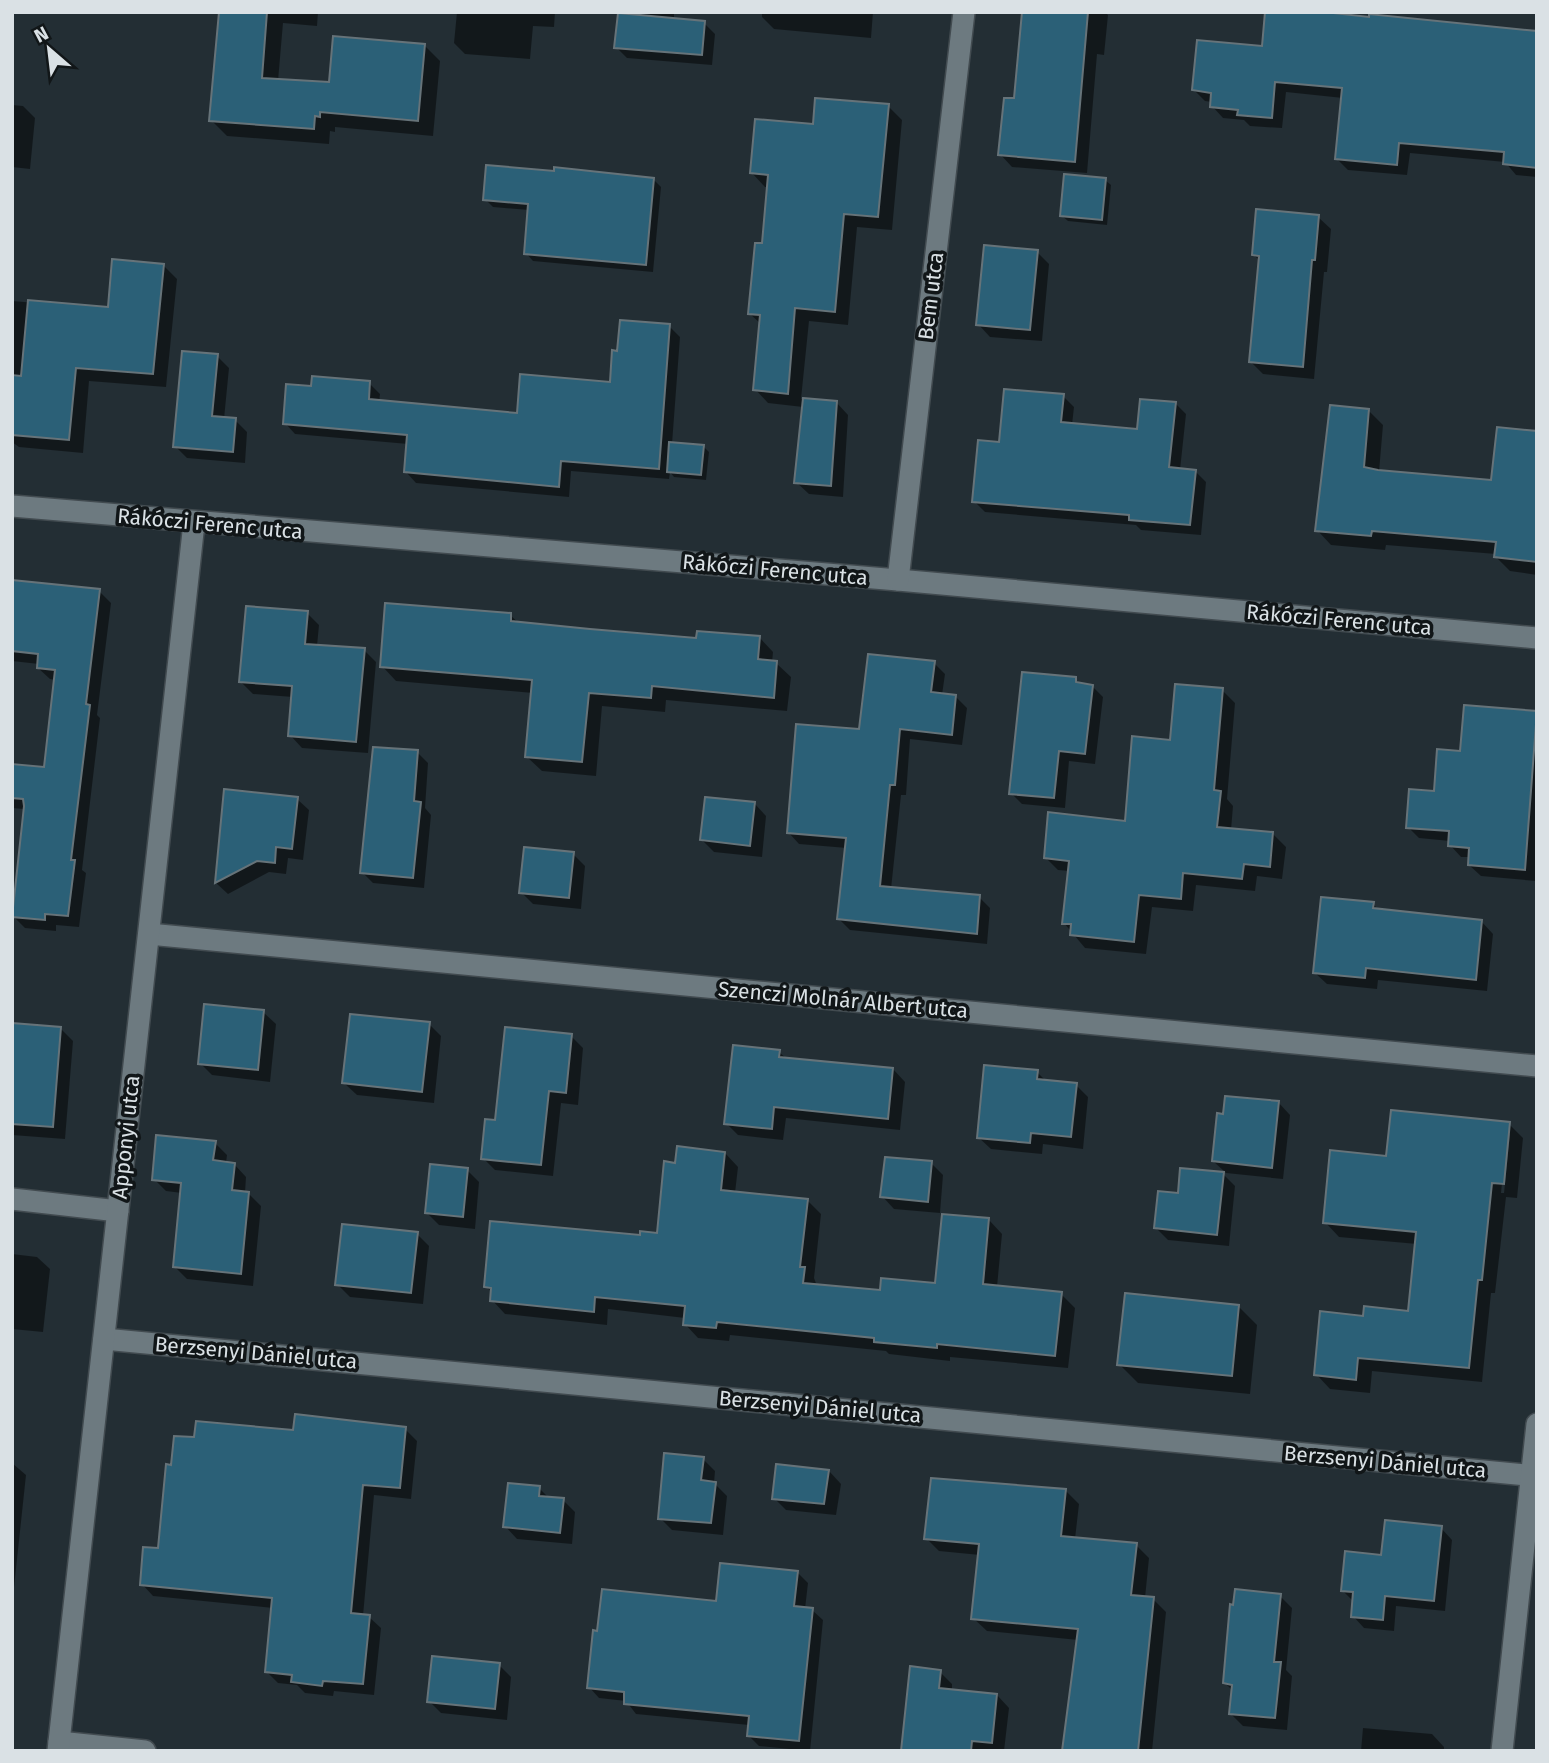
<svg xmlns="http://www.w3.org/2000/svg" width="1549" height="1763" font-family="'Fira Sans',sans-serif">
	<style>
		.shadow { fill: #0007; fill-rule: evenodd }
		.building { fill: #2b6077; stroke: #667379; stroke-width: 2 }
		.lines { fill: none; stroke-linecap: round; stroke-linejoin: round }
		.street-casing { stroke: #424b50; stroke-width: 24 }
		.street { stroke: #6d7a80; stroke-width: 21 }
		.labels { text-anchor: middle; stroke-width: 7; stroke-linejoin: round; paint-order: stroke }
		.street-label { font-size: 21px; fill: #dae1e5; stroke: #111618 }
	</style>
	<rect width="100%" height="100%" fill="#232e34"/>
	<g class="shadow">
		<path d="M221,12H318L317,26L283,23L278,81L331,84L424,45L440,61L433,136L335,127V132L330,131L329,144L227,136L211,120Z"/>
		<path d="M457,12H555L554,27L533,26L530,59L465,54L454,43Z"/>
		<path d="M619,12H674V20L704,23L715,34L712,65L627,58L616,47Z"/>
		<path d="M762,12H873L871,38L774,29L762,17Z"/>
		<path d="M1024,12H1105L1108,15L1104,55L1097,54L1087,173L1012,167L1000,154L1016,100Z"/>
		<path d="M1537,33V177L1516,175L1505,162L1410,153L1407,175L1348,170L1337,159L1343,98L1286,92L1282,128L1250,126L1244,120L1223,118L1212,106V102L1205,101L1194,90L1263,48Z"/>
		<path d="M12,105L23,106L35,118L30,169L12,167Z"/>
		<path d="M888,106L902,120L892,230L857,227L848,325L809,321L801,399L836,402L848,415L843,497L809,494L796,482L803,407L768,403L755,389L761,324L750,314L763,245L769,187H765L752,173L814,126Z"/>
		<path d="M653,179L661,187L653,272L533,261L526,253L529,210L493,207L485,199Z"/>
		<path d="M1105,180L1111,185L1107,225L1068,221L1062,216Z"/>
		<path d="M1318,217L1331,229L1327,272H1324L1314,379L1263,374L1251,362L1260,261L1253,254Z"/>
		<path d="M1037,252L1049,264L1042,341L990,337L978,324Z"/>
		<path d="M163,265L177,279L166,387L89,381L83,453L19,447L12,442V301L109,309Z"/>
		<path d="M669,326L680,337L672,444L703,446L709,452L706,480L674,477L670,472L669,479L571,471L569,497L416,483L406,472L408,444L295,434L285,423L313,388L369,383L380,394L379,402L518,415L611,384L618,353Z"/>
		<path d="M217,356L229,368L224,419L235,420L247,432L245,463L187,458L175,446Z"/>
		<path d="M1063,396L1074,407L1072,425L1139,431L1175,403L1186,414L1180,470L1195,471L1206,482L1201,535L1141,530L1136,525L985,512L974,501L1001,444Z"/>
		<path d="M1369,411L1383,425L1379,472L1492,482L1537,432V575L1510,571L1496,557V554L1386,545L1385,550L1331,545L1317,530Z"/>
		<path d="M12,580L99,591L111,603L97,715L100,718L82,870L86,873L79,927L56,925V931L25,928L13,916L24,809L12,808V766L45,769L56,680L50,679L38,668L39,664L12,661Z"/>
		<path d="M307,613L319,625L317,646L364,650L376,662L368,753L302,748L290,735L293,697L253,694L241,682Z"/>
		<path d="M510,615L520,624L698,640L759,637L773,652L772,663H776L791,677L787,711L666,700L665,712L602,706L596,776L542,771L527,757L533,693L396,681L382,666Z"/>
		<path d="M934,663L945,674L942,695L956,697L967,708L962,745L910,739L906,795H901L891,889L979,897L990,908L987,944L850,930L839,919L847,848L799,844L789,833L860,731Z"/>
		<path d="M1075,679L1081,685L1092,686L1103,697L1095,764L1069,761L1065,808L1022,804L1011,793Z"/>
		<path d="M1222,690L1235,703L1227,799L1233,806L1231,830L1273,834L1286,847L1282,879L1257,876L1255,891L1196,885L1193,911L1152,907L1146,954L1085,948L1064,923L1070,871L1058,870L1045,857L1126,823L1171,741Z"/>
		<path d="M1537,713L1536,881L1481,876L1469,865L1470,857H1461L1450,845V841L1419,838L1408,827L1435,793L1461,753Z"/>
		<path d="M417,752L428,763L425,808L431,815L424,888L373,883L362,872Z"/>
		<path d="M226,791L297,799L309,810L303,860L288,858L286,874L269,872L228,894L216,883Z"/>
		<path d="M754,803L766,816L762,857L714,852L702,840Z"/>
		<path d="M573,854L585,866L581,909L533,904L521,892Z"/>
		<path d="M1373,904L1380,911L1481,921L1493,934L1487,991L1378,980L1377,989L1327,984L1314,972Z"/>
		<path d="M263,1012L276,1024L270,1082L212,1075L200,1063Z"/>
		<path d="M429,1024L441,1036L434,1103L357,1095L344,1083Z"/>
		<path d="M12,1025L60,1028L73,1041L65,1139L12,1135Z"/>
		<path d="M571,1036L583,1048L578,1105L561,1103L553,1176L495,1170L483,1158L497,1122Z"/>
		<path d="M779,1052L787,1059L893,1069L905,1082L900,1130L786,1118L783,1140L738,1135L726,1123Z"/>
		<path d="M1037,1072L1047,1082L1076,1085L1088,1097L1083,1149L1043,1144L1042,1154L991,1149L978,1137Z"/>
		<path d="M1278,1102L1290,1115L1283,1179L1226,1173L1213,1161Z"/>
		<path d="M1509,1124L1523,1138L1517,1198L1506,1197L1495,1293H1491L1482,1382L1372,1371L1370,1393L1330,1389L1316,1374L1364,1318L1410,1313L1417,1244L1339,1237L1325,1222L1388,1158ZM1507,1134H1510L1504,1193H1501Z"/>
		<path d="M215,1143L227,1155L226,1163L234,1164L246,1177L245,1193L249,1194L261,1206L253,1286L187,1279L175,1267L182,1193L166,1191L154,1179Z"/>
		<path d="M725,1153L738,1167L735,1193L807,1200L821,1214L814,1278L817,1286L881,1292L937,1285L989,1220L1002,1234L997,1287L1061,1294L1075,1308L1068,1368L950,1357V1361L889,1354L886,1351L730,1335L729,1341L698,1338L685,1324V1318L608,1309L607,1325L505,1314L492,1300V1293L486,1286L641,1236L659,1235L677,1164Z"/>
		<path d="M931,1163L943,1175L940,1213L894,1209L882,1196Z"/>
		<path d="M467,1170L479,1182L475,1229L439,1225L427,1213Z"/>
		<path d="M1223,1174L1235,1186L1229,1246L1168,1240L1156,1228Z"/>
		<path d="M417,1234L429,1246L423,1304L350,1297L337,1284Z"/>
		<path d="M12,1254L37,1257L50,1269L43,1332L12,1329Z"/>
		<path d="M1239,1307L1257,1325L1250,1394L1138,1383L1119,1364Z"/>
		<path d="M405,1429L417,1441L411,1499L374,1495L363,1616L369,1617L381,1628L374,1695L334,1691L333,1696L305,1693L297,1685L278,1683L267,1672L273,1608L153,1596L142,1584L159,1550L173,1467L196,1439L295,1432Z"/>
		<path d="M703,1459L715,1471L714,1483L727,1496L723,1535L672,1530L660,1518Z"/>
		<path d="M12,1463L26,1475L12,1606Z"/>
		<path d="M829,1471L841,1484L836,1515L786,1510L774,1498Z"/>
		<path d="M539,1488L550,1499L563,1500L575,1512L572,1544L517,1539L505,1526Z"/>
		<path d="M1066,1491L1079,1504L1075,1539L1136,1545L1149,1558L1145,1598L1153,1599L1166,1612L1152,1751H1064L1078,1640L987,1631L973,1618L980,1555L939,1551L926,1538Z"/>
		<path d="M1441,1528L1452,1540L1445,1611L1396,1606L1394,1631L1364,1628L1353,1616L1354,1602L1343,1591L1383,1557Z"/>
		<path d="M797,1572L808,1583L805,1609L812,1610L823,1620L810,1751L759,1746L748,1735L749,1725L636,1714L626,1701L599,1698L589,1687L599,1633L717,1603Z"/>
		<path d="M1280,1596L1292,1608L1286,1670L1292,1676L1287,1730L1243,1726L1231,1714L1233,1691L1225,1683Z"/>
		<path d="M499,1665L511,1677L507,1720L441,1713L429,1701Z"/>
		<path d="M940,1672L952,1684V1691L997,1695L1009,1708L1004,1751H903Z"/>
		<path d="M1363,1728L1432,1734L1444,1747V1751H1361Z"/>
	</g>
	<g class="building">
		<path d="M219,12H267L262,78L329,82L333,36L425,44L418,121L320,112V117L315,116L314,129L209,121Z"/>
		<path d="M1022,12H1088L1075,162L998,155L1004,98H1014Z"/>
		<path d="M1265,12H1324L1369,17V14L1537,31V168L1503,164L1504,152L1399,143L1397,165L1335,159L1342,88L1275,82L1272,118L1237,115L1238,110L1210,107L1211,93L1192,90L1197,40L1262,46Z"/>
		<path d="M618,13L705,21L702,55L614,48Z"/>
		<path d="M815,98L889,104L878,217L844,214L835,312L795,308L788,394L753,390L760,315L748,314L755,243H762L768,175L750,173L755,119L813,124Z"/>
		<path d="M486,165L554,171V167L654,178L646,265L524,254L528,204L483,200Z"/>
		<path d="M1064,174L1106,178L1102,220L1060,216Z"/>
		<path d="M1256,209L1319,215L1315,260H1312L1303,367L1249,362L1259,256L1252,255Z"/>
		<path d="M984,245L1038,250L1030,330L976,325Z"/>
		<path d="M112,259L164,264L153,374L76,368L69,440L12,435V375L21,376L28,300L108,307Z"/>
		<path d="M620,320L670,324L659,469L561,461L559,487L404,472L407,435L283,424L286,384L311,386L312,376L370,381L369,399L517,413L520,374L610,382L612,350L617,351Z"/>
		<path d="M182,351L218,354L212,416L236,418L233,452L173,447Z"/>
		<path d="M1004,389L1064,394L1061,422L1137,429L1140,399L1176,402L1169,467L1196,470L1190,525L1129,520V515L972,502L978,440L999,442Z"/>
		<path d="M803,398L837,401L831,486L794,483Z"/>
		<path d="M1330,405L1369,409L1364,467L1378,470L1491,480L1497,427L1537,431V562L1494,557L1496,542L1372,531L1371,536L1315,531Z"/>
		<path d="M669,442L704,445L701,475L667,472Z"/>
		<path d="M12,580L100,589L86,704L90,705L71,860H75L68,916L45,914V920L12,917L24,806L23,799L12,798V764L44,767L55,670L37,668L38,654L12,651Z"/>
		<path d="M385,603L511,613V621L590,629L696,638L697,631L760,636L758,659L777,661L774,698L652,686L651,698L589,693L582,762L525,757L532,680L380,667Z"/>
		<path d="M246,606L308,611L305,644L365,648L356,742L288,736L292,686L239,682Z"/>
		<path d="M868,654L935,661L931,692L956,695L952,735L900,729L895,785H890L880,886L980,895L977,934L837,919L846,838L787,833L796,724L859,729Z"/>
		<path d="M1022,672L1076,677V682L1093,685L1085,754L1059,751L1054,798L1009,794Z"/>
		<path d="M1175,684L1223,688L1214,790L1221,791L1217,827L1273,832L1270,867L1244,864L1242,879L1183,873L1181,899L1139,895L1134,942L1070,935L1071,924H1062L1069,861L1044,858L1048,812L1125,821L1132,736L1170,740Z"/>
		<path d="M1464,705L1537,711L1525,870L1468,865L1469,848L1448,846L1449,831L1406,828L1409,789L1434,791L1437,749L1460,751Z"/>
		<path d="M373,747L418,750L414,801L421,802L413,878L360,873Z"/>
		<path d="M224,789L298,797L292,849L276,847L275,863L257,861L215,883Z"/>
		<path d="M705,797L755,802L750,846L700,840Z"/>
		<path d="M524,847L574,852L569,898L519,893Z"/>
		<path d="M1321,897L1374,902L1373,908L1482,920L1476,980L1366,968L1365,978L1313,973Z"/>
		<path d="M204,1004L264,1010L258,1070L198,1064Z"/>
		<path d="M350,1014L430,1022L422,1092L342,1083Z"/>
		<path d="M12,1023L61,1027L53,1127L12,1124Z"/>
		<path d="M505,1027L572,1034L566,1093L549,1091L541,1165L481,1159L485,1119L495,1120Z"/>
		<path d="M733,1045L780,1050L779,1057L893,1068L888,1119L774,1107L772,1129L724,1124Z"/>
		<path d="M984,1065L1038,1070L1037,1079L1077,1083L1071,1137L1031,1133L1030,1143L977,1138Z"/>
		<path d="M1225,1096L1279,1101L1272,1168L1212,1161L1217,1113L1223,1114Z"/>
		<path d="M1391,1110L1510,1122L1504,1184L1492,1183L1482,1280H1478L1469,1368L1358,1358L1356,1380L1314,1375L1320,1311L1363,1316L1364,1306L1408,1311L1416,1232L1323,1223L1330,1150L1386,1156Z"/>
		<path d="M156,1135L216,1141L213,1160L235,1163L232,1190L249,1192L241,1274L173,1267L181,1183L152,1180Z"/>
		<path d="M677,1146L725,1152L721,1190L808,1199L800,1267H805L803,1283L880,1290L881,1278L935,1283L942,1214L989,1218L983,1284L1062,1292L1055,1356L937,1344V1348L874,1342V1338L717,1322L716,1328L683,1325L685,1306L595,1297L594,1312L490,1301L491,1288L484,1287L490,1221L640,1235V1231L657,1233L664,1161L675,1163Z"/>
		<path d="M885,1157L932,1161L928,1202L880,1197Z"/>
		<path d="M430,1164L468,1168L463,1217L425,1213Z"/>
		<path d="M1180,1168L1224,1172L1217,1235L1154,1228L1158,1191L1178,1193Z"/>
		<path d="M342,1224L418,1232L411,1293L335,1285Z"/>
		<path d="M1125,1293L1239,1305L1232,1376L1117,1365Z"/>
		<path d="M295,1414L406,1427L400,1488L363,1485L351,1613L370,1615L363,1684L323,1681L322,1686L291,1682L292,1675L265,1672L272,1598L140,1585L143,1547L158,1548L166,1464L171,1465L174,1436L194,1437L196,1421L293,1430Z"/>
		<path d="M664,1453L704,1457L701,1480L716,1482L711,1523L658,1519Z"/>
		<path d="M776,1464L829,1470L824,1504L772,1499Z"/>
		<path d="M931,1478L1066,1489L1061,1536L1137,1543L1131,1595L1154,1597L1138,1751H1062L1078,1629L971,1619L979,1544L924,1539Z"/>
		<path d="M508,1483L540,1486L539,1496L564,1498L560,1533L503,1527Z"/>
		<path d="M1385,1520L1442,1526L1434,1601L1385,1596L1383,1620L1351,1617L1353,1592L1341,1591L1345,1551L1381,1555Z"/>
		<path d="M720,1563L798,1571L794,1606L813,1608L799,1741L747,1736L749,1716L624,1704V1692L587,1688L593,1630L597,1631L602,1589L716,1601Z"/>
		<path d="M1235,1589L1281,1594L1274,1662H1281L1275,1718L1229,1714L1232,1685L1223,1683L1230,1604L1233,1605Z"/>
		<path d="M432,1656L500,1663L495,1709L427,1702Z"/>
		<path d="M910,1666L941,1670L939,1688L997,1694L992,1743L972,1741L971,1751H901Z"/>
	</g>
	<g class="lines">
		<g class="street-casing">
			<g id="street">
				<path d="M12,506L898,580L1537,638"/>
				<path d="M898,580L964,12"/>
				<path d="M149,934L1537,1066"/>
				<path d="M12,1199L118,1211"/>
				<path d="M104,1339L1537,1476"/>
				<path d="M59,1742L145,1751"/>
				<path d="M58,1751L194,523"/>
				<path d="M1502,1751L1537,1424"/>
			</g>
		</g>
		<use href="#street" class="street"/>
	</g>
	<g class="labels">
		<g class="street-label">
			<text transform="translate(931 296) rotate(-83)" y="7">Bem utca</text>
			<text transform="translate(210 524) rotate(5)" y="7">Rákóczi Ferenc utca</text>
			<text transform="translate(775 570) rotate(5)" y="7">Rákóczi Ferenc utca</text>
			<text transform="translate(1339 620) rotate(5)" y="7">Rákóczi Ferenc utca</text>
			<text transform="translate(843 1000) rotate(5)" y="7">Szenczi Molnár Albert utca</text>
			<text transform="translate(126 1137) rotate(-84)" y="7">Apponyi utca</text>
			<text transform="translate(256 1353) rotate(5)" y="7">Berzsenyi Dániel utca</text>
			<text transform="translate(820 1407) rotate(5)" y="7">Berzsenyi Dániel utca</text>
			<text transform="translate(1385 1462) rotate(5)" y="7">Berzsenyi Dániel utca</text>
		</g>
	</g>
	<rect width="1549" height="1763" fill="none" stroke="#dae1e5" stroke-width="28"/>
	<g transform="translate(49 49) rotate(332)" stroke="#111618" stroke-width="5" paint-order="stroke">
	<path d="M0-5L12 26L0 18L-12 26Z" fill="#dae1e5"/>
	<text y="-10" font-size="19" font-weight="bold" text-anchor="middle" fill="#dae1e5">N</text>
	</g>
</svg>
